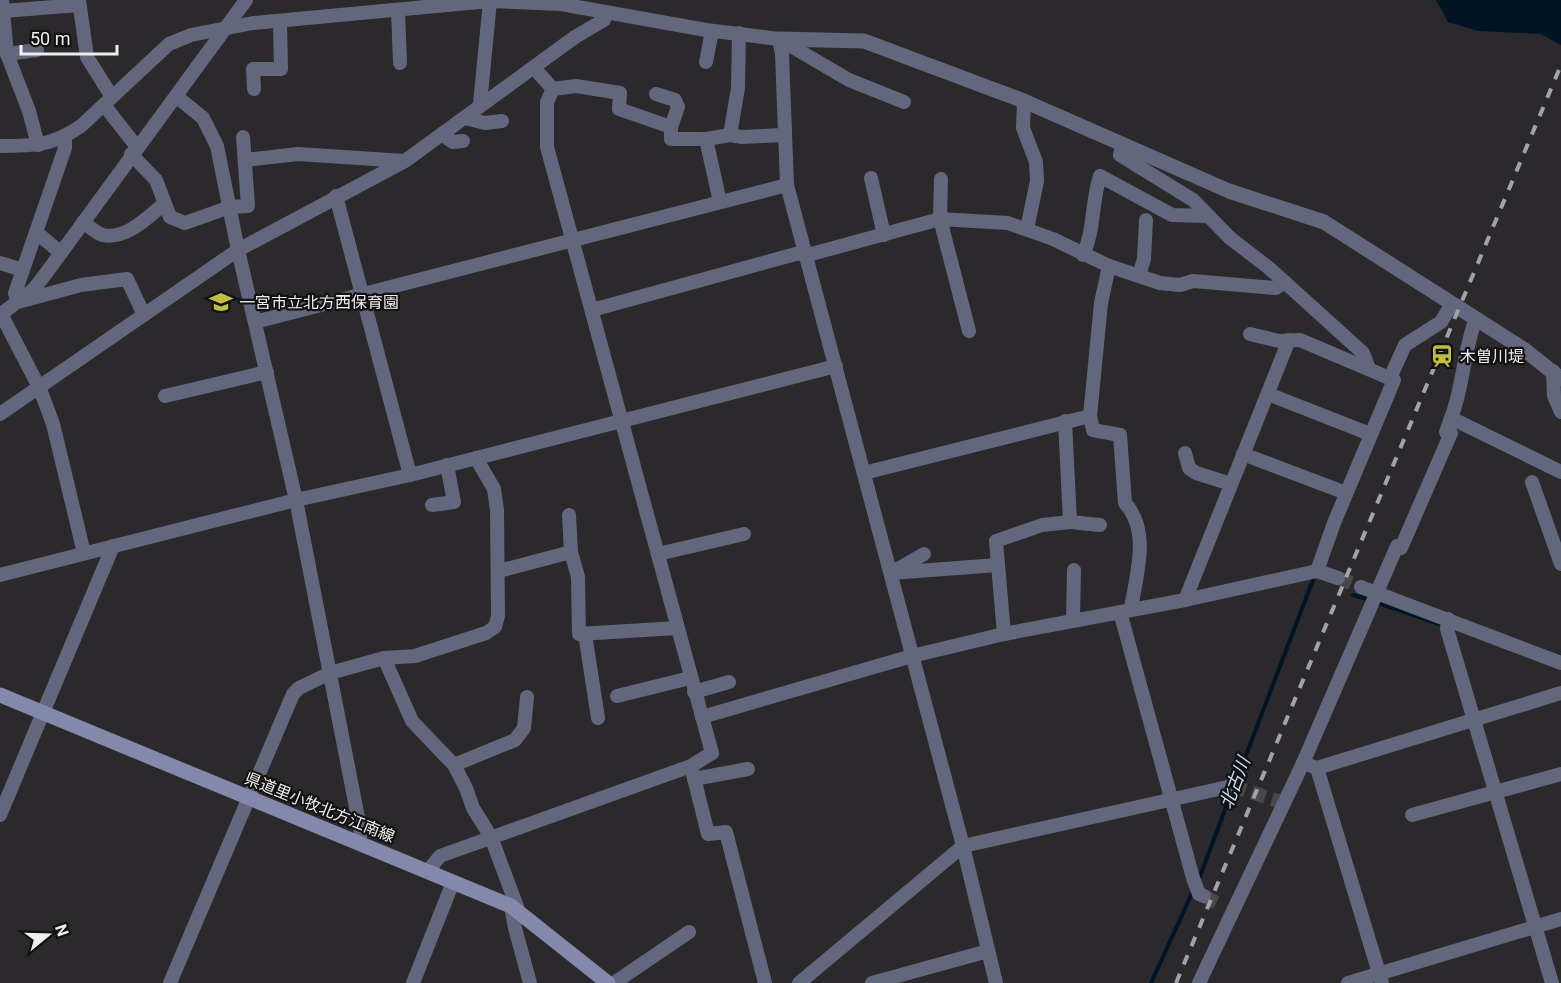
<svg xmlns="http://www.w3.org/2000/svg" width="1561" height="983" font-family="Roboto,'Noto Sans JP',sans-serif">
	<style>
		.water { fill: #011426 }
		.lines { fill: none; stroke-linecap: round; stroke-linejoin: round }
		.stream { stroke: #011426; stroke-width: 4 }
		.minor-tunnel { stroke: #484749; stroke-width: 14; stroke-dasharray: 14 7; stroke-linecap: butt }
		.minor { stroke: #63677d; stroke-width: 14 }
		.tertiary { stroke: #63677d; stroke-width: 15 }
		.secondary { stroke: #8489ab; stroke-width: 15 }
		.rail { stroke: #a3a2a4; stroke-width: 4; stroke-dasharray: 10 10; stroke-linecap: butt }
		.labels { text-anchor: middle; stroke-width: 4.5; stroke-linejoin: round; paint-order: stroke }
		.poi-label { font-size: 16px; fill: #efeeef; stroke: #131213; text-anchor: start }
		.street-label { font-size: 16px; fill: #efeeef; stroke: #131213 }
		.water-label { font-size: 18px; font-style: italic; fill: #c6dff7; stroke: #131213 }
	</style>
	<rect width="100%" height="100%" fill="#2b292c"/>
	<path class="water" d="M1436,0H1561V45L1541,34L1478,31L1448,22Z"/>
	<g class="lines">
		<g class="stream">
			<path d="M1353,595L1367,599"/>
			<path d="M1381,604L1439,624"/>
			<path d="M1235,784L1313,580"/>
			<path d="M1199,879L1232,791"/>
			<path d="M1151,983L1193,891"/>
		</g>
		<g class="minor-tunnel">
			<path d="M1338,578L1361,587"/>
			<path d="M1232,786L1278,801"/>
			<path d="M1204,896L1219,904"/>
		</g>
		<g class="minor">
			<path d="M2,0L7,54L29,111L38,145"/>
			<path d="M79,0L87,57L112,97"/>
			<path d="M3,11L79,5"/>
			<path d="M398,11L400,63"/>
			<path d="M779,39L782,54L787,185L963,846L996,983"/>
			<path d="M7,54L37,50"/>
			<path d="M706,62L712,31"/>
			<path d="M534,68L553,89L576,86L620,93L619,109L671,127"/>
			<path d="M254,89L253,69H281L280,21"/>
			<path d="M553,89L547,102V147L712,753L691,766L708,834L726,832L765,983"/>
			<path d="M656,94L675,100L678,107L671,127V139H706L730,135L742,137L783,135"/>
			<path d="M176,96L203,118L217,146L238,250L296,500L361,833L358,842"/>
			<path d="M1024,101L1023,128L1036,162L1037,181L1027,229"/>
			<path d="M480,104L490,1"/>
			<path d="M104,105L137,147"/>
			<path d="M465,118L485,123L502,121"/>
			<path d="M730,135L738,88L739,33"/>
			<path d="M444,136L453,142L463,141"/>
			<path d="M65,137V148L15,293L18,302L81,285L127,279L144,315"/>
			<path d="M706,139L720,202"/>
			<path d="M1122,144L1120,155L1193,200L1230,238L1269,268L1363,353L1369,369"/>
			<path d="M0,146C34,146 52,146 81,126L169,44L191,35L253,23L490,1L561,4L706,30L779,39L849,80L904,102"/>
			<path d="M131,154L156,180L170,217L185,223L230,207L248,206L243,137"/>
			<path d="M245,160L298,154L404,161"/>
			<path d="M871,178L884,235"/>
			<path d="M941,179L940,219L969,331"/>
			<path d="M336,196L410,475"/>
			<path d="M83,222C89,226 97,234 103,235C126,240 148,217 164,204"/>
			<path d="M37,233L61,253"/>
			<path d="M1083,255C1095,229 1091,204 1100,176L1172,215L1206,216"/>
			<path d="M804,256L940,219L1008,223L1053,239L1109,266L1101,303L1090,416L864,473"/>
			<path d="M0,263L23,270"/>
			<path d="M1109,266L1160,283L1180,285L1193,281L1276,288L1285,282"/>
			<path d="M1139,275L1144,259L1146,220"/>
			<path d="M592,310L803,252"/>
			<path d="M1,314L40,389L53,424L84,553"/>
			<path d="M0,315L34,289L47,272L246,0"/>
			<path d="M255,322L787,185"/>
			<path d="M1250,334L1279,341L1300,340L1394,380L1334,523L1317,571"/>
			<path d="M1553,371L1554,396L1561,412"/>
			<path d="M1390,378L1405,345L1441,322L1452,304"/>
			<path d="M1268,394L1370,434"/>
			<path d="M165,396L267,372"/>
			<path d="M0,414L238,250L405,161L575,37L604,20L606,12"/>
			<path d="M1090,416L1093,430L1120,435L1125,503C1151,532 1136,575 1131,609"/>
			<path d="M1451,418C1464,385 1463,351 1476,319"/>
			<path d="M1185,453L1189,468L1196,473L1231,484"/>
			<path d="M1243,454L1346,493"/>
			<path d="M1532,482L1561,564"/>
			<path d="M432,505L454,502L447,465"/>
			<path d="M569,515L571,552L578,577L579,634L677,628"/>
			<path d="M1070,522L1100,525"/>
			<path d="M658,554L744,534"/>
			<path d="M924,554L891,573L998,565"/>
			<path d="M499,571L571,552"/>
			<path d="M0,575L296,500L410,475L836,366"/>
			<path d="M1361,587L1561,663"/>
			<path d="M1185,600L1289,340"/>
			<path d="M1120,612L1193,878L1199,894L1204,896"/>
			<path d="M1448,619L1447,629L1552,983"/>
			<path d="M1073,621L1074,570"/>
			<path d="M585,634L598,718"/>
			<path d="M1004,634L996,541L1042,525L1070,522L1065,421"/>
			<path d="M384,658L412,721L454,765L466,788L473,808L491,837L519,912"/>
			<path d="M694,692L729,682"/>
			<path d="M617,696L690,678"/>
			<path d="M702,717L912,656L1004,634L1185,600L1317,571L1338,578"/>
			<path d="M1303,763L1317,768L1561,693"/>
			<path d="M454,765L515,740L524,728L527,697"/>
			<path d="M1317,768L1382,983"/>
			<path d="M694,779L748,769"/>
			<path d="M0,815L113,546"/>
			<path d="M1412,815L1561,774"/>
			<path d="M428,871L440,856L691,766"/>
			<path d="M511,906L515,928L530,983"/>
			<path d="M170,983L293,694L299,688L330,673L384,658L415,656L486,633L495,627L498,616L497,510L494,489L476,458"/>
			<path d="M413,983L453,882"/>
			<path d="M614,983L689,932"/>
			<path d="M799,983L963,846L1232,786"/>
			<path d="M872,983L988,951"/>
			<path d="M1199,983L1303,763L1397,546L1401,548L1451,433L1446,432L1451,418L1561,472"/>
			<path d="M1348,983L1561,919"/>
		</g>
		<path class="tertiary" d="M779,39L864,41L1024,101L1229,191L1324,222L1525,350L1561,379"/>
		<path class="secondary" d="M0,695L511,906L608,983"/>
		<path class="rail" d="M1176,983L1561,65"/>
	</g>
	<defs>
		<g id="school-bare" transform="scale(1.8)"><path d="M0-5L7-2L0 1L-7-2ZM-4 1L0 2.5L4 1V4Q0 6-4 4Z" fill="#bfbe42" stroke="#131213" stroke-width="2.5" paint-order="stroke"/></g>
		<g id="station-bare" transform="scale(1.8)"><path d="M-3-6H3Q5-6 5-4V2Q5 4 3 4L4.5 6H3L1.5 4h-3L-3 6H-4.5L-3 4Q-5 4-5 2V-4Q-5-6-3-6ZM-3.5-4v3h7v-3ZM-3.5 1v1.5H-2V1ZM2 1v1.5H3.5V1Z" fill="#bfbe42" stroke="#131213" stroke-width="2.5" paint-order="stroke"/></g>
	</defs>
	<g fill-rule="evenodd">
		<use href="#school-bare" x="221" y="302"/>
		<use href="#station-bare" x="1442" y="356"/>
	</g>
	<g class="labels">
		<g class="poi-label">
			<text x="239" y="308">一宮市立北方西保育園</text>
			<text x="1460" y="362">木曽川堤</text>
		</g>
		<g class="street-label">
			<text transform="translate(320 807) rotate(22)" y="6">県道里小牧北方江南線</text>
		</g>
		<g class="water-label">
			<text transform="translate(1235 783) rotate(-69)" y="6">北古川</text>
		</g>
	</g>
	<g transform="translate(48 935) rotate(71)" stroke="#131213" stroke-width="4.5" paint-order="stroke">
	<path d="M0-4.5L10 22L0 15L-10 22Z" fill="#efeeef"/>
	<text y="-9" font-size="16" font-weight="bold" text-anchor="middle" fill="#efeeef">N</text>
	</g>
	<path d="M21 45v9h96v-9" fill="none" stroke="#efeeef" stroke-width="3"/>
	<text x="30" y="45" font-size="18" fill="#efeeef" stroke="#131213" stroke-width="4.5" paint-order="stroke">50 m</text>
</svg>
